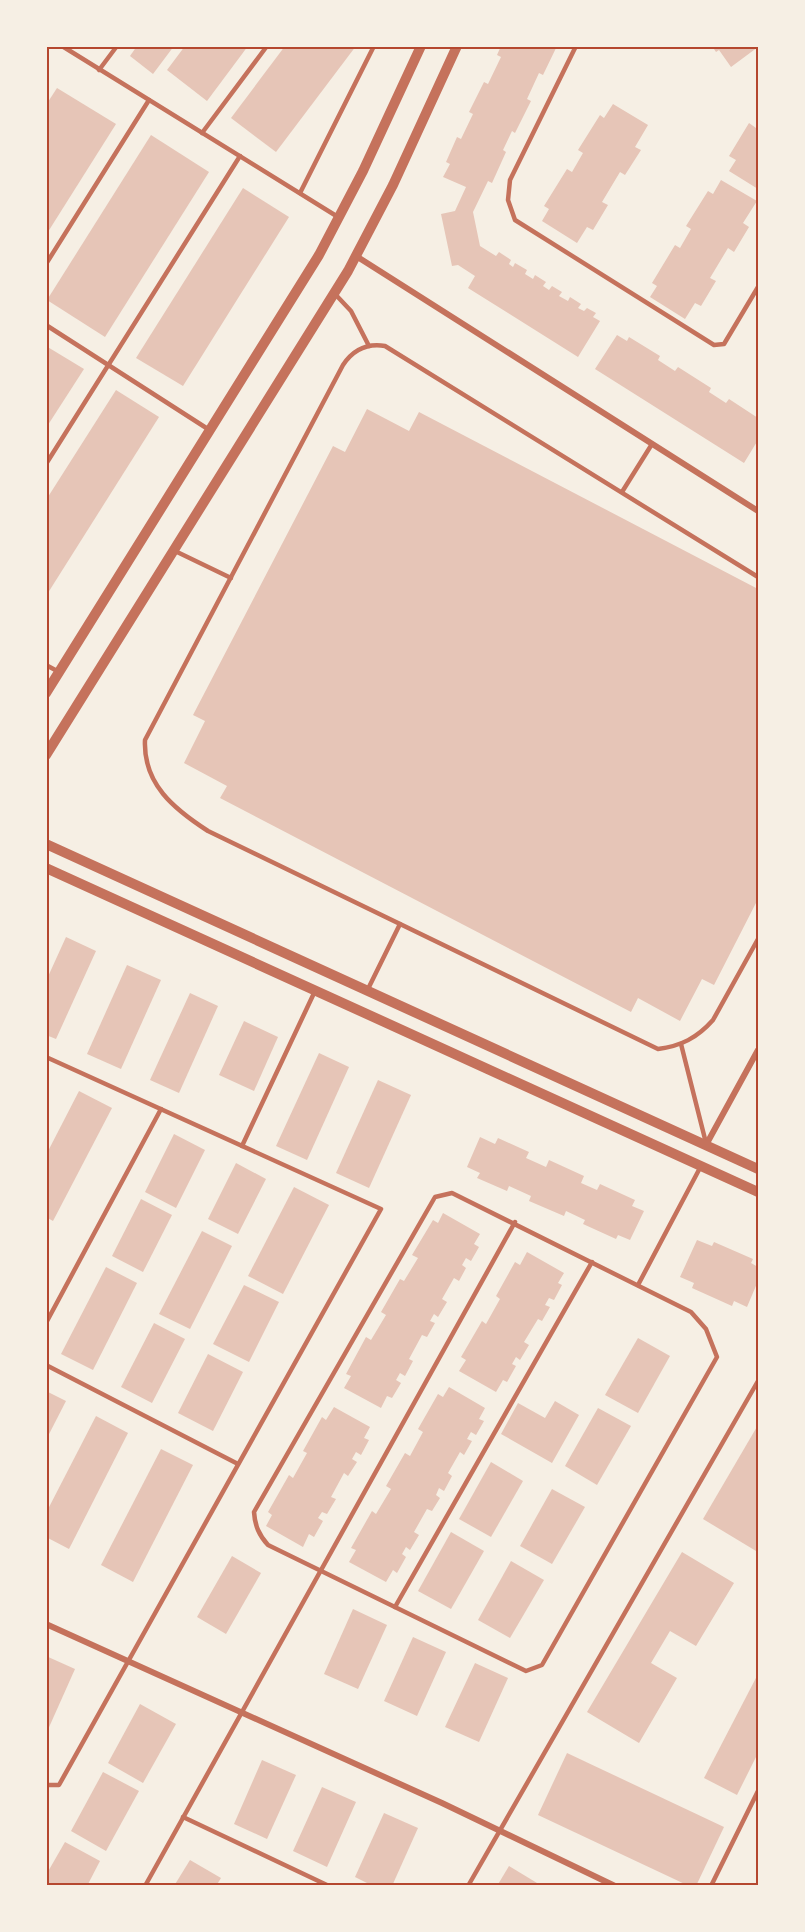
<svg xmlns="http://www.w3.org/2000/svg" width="805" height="1932" font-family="Figtree,sans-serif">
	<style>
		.building { fill: #e6c5b7 }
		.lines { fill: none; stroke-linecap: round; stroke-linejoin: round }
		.service { stroke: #c5725c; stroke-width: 4.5 }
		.minor { stroke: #c5725c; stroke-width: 6 }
		.tertiary { stroke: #c5725c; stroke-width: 10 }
		.neatline { fill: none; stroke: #b5482f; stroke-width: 2 }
	</style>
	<rect width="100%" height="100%" fill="#f6efe4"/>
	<g class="building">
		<path d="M137,46H174L153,74L130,56Z"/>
		<path d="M185,46H248L207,101L167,70Z"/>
		<path d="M285,46H356L276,152L231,118Z"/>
		<path d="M501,46H557L543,75L539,73L527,99L531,101L515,133L512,131L503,150L506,152L492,183L488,181L473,212L480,246L496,256L499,252L511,260L509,264L513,267L515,263L527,270L525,274L533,279L535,275L546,282L543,286L549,290L552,286L562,292L559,296L568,301L570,297L581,304L578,308L584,311L587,308L596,313L593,317L600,321L578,357L468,288L475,276L458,265L452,266L441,214L455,211L466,187L443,177L450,164L446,162L457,137L461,139L473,114L469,112L484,82L488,84L501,57L497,55Z"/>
		<path d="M712,46H758V47L731,67L719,50L716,52Z"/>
		<path d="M57,88L116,124L46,235V105Z"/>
		<path d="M613,104L648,125L635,147L641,150L625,175L620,172L602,202L608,205L593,230L587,227L577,243L542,221L549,209L544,206L567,169L572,172L583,153L578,150L600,115L604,118Z"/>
		<path d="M749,123L756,128L758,123V189L729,171L736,160L729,156Z"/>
		<path d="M151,135L209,172L105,337L47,300Z"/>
		<path d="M721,180L757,201L743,223L749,227L734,252L728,248L710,278L716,281L701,306L695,303L685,319L650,297L657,286L652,283L675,245L680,248L691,229L686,226L708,191L713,194Z"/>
		<path d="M243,188L289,217L183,386L136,358Z"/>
		<path d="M617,335L627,341L629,337L660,356L658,360L675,371L678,367L711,388L709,392L726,403L729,399L758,418V440L744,463L595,369Z"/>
		<path d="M46,346L84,369L46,428Z"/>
		<path d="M116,390L159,417L46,596V500Z"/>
		<path d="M367,409L409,431L419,412L758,589V899L714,985L702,979L680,1021L638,998L631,1012L220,798L227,786L184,763L205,721L193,715L333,446L345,452Z"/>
		<path d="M66,937L96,951L56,1039L46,1035V981Z"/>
		<path d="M127,965L161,980L121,1069L87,1054Z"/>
		<path d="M190,993L218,1006L179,1093L150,1080Z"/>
		<path d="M244,1021L278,1037L254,1091L219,1075Z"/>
		<path d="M319,1053L349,1067L307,1160L276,1146Z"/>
		<path d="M378,1080L411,1095L369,1188L336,1173Z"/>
		<path d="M79,1091L112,1108L53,1221L46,1217V1155Z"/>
		<path d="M174,1134L205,1150L176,1208L145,1192Z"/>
		<path d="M480,1137L495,1144L498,1138L529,1152L526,1158L546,1167L549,1160L584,1176L581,1183L597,1190L600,1184L635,1200L632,1206L644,1211L630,1240L618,1235L616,1239L583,1224L585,1220L566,1211L564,1216L529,1201L531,1196L509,1186L507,1191L477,1178L480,1173L467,1167Z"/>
		<path d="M236,1163L266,1179L238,1234L208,1219Z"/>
		<path d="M294,1187L329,1205L283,1294L248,1276Z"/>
		<path d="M141,1199L172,1215L143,1272L112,1256Z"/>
		<path d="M443,1213L480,1234L474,1244L479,1247L471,1261L466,1258L462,1265L466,1268L459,1281L454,1278L442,1299L447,1302L438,1317L434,1314L430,1321L435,1323L427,1337L422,1335L409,1359L413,1361L405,1376L400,1373L396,1380L401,1383L392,1398L387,1396L381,1408L344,1388L351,1376L346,1374L366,1337L371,1340L386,1315L381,1312L400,1279L404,1281L418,1258L412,1255L433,1220L438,1223Z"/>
		<path d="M202,1231L232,1246L190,1329L159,1314Z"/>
		<path d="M697,1240L712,1246L714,1242L753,1259L751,1263L758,1267V1281L747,1307L734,1301L732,1306L692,1288L694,1283L680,1277Z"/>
		<path d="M527,1252L564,1273L558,1283L562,1285L554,1300L549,1298L545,1305L550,1307L542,1321L538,1319L524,1342L529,1345L520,1360L516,1357L512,1364L516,1366L507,1382L503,1380L496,1392L459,1371L466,1360L461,1357L482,1321L486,1324L500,1299L496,1296L515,1262L520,1265Z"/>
		<path d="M106,1267L137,1283L93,1370L61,1354Z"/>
		<path d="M244,1285L279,1302L249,1362L213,1344Z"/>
		<path d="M154,1323L185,1339L152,1403L121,1387Z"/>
		<path d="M638,1338L670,1356L638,1413L605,1395Z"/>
		<path d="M208,1354L243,1372L213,1431L178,1413Z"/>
		<path d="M449,1387L485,1408L479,1419L484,1421L476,1435L471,1432L467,1439L472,1441L464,1455L460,1452L448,1473L452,1476L444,1491L439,1488L436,1495L440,1498L432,1511L427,1509L414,1532L419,1535L410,1550L406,1547L402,1554L406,1557L397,1573L393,1570L386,1582L349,1562L356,1550L351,1548L372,1511L376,1514L391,1489L386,1486L405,1453L410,1456L423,1432L418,1429L438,1394L443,1397Z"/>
		<path d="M46,1391L66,1401L46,1440Z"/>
		<path d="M555,1401L579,1415L552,1463L501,1434L518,1403L545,1418Z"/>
		<path d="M334,1407L370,1427L364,1438L369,1440L361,1455L356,1452L352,1459L357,1462L348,1476L344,1473L331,1497L336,1499L327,1514L322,1512L318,1518L323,1521L314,1537L309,1534L303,1547L266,1526L272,1515L268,1512L289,1475L293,1478L307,1453L303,1451L322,1417L326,1420Z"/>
		<path d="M598,1408L631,1426L597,1485L565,1466Z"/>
		<path d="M96,1416L128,1433L69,1549L46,1537V1513Z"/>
		<path d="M758,1425V1546L756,1551L703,1519Z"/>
		<path d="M161,1449L193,1465L133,1582L101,1565Z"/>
		<path d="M491,1462L523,1481L491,1537L459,1519Z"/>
		<path d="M552,1489L585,1507L552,1564L520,1546Z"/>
		<path d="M451,1532L484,1551L451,1609L418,1591Z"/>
		<path d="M682,1552L734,1583L696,1646L670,1631L651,1663L677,1678L639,1743L587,1712Z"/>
		<path d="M232,1556L261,1573L226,1634L197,1617Z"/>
		<path d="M511,1561L544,1580L510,1638L478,1620Z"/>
		<path d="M353,1609L387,1625L358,1689L324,1674Z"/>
		<path d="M413,1637L446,1652L417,1716L384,1701Z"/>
		<path d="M46,1656L75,1669L46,1734Z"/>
		<path d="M475,1663L508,1678L479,1742L445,1727Z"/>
		<path d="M758,1674V1753L737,1795L704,1778Z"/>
		<path d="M140,1704L176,1724L143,1783L108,1763Z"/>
		<path d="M567,1753L724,1827L696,1886H689L538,1815Z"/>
		<path d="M262,1760L296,1775L267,1839L234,1824Z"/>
		<path d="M103,1772L139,1791L106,1851L71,1831Z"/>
		<path d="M322,1787L356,1802L327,1867L293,1851Z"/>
		<path d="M384,1813L418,1828L392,1886H373L355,1877Z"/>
		<path d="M65,1842L100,1861L87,1886H46V1875Z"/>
		<path d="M190,1860L221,1878L216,1886H174Z"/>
		<path d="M509,1866L542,1886H497Z"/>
	</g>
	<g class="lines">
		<g class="service">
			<path d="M62,46L338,217"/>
			<path d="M576,46L510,180L508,200L515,220L714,345L724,344L758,287"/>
			<path d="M99,70L117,46"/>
			<path d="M202,133L267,46"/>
			<path d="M300,193L374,46"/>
			<path d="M46,264L149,100"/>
			<path d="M335,294L351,311L369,346"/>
			<path d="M46,325L211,431"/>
			<path d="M46,464L240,156"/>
			<path d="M622,492L652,444"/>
			<path d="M175,551L231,578"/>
			<path d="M758,577L385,346C367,343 353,350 343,365L145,740C143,784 174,809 208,831L658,1049C681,1046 697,1038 713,1020L758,939"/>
			<path d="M46,665L59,672"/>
			<path d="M367,991L400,924"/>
			<path d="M681,1044L706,1143"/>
			<path d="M46,1057L381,1209L59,1785H46"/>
			<path d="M242,1146L315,991"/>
			<path d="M452,1193L691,1312L706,1329L717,1357L542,1665L526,1671L268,1545C259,1535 255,1526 254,1512L435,1197Z"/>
			<path d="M638,1285L701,1166"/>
			<path d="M46,1323L161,1109"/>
			<path d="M46,1365L238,1464"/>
			<path d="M395,1607L592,1262"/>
			<path d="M183,1817L329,1886"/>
			<path d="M145,1886L515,1222"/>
			<path d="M468,1886L758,1381"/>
			<path d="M711,1886L758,1791"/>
		</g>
		<g class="minor">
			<path d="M356,256L758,511"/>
			<path d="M706,1145L758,1050"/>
			<path d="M46,1624L442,1803L615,1886"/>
		</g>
		<g class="tertiary">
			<path d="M46,693L319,255L363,171L421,46"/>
			<path d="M46,755L348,271L393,185L457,46"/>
			<path d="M46,844L758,1169"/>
			<path d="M46,868L758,1192"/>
		</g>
	</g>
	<rect width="805" height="1932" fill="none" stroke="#f6efe4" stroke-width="96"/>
	<rect x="48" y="48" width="709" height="1836" class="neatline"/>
</svg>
